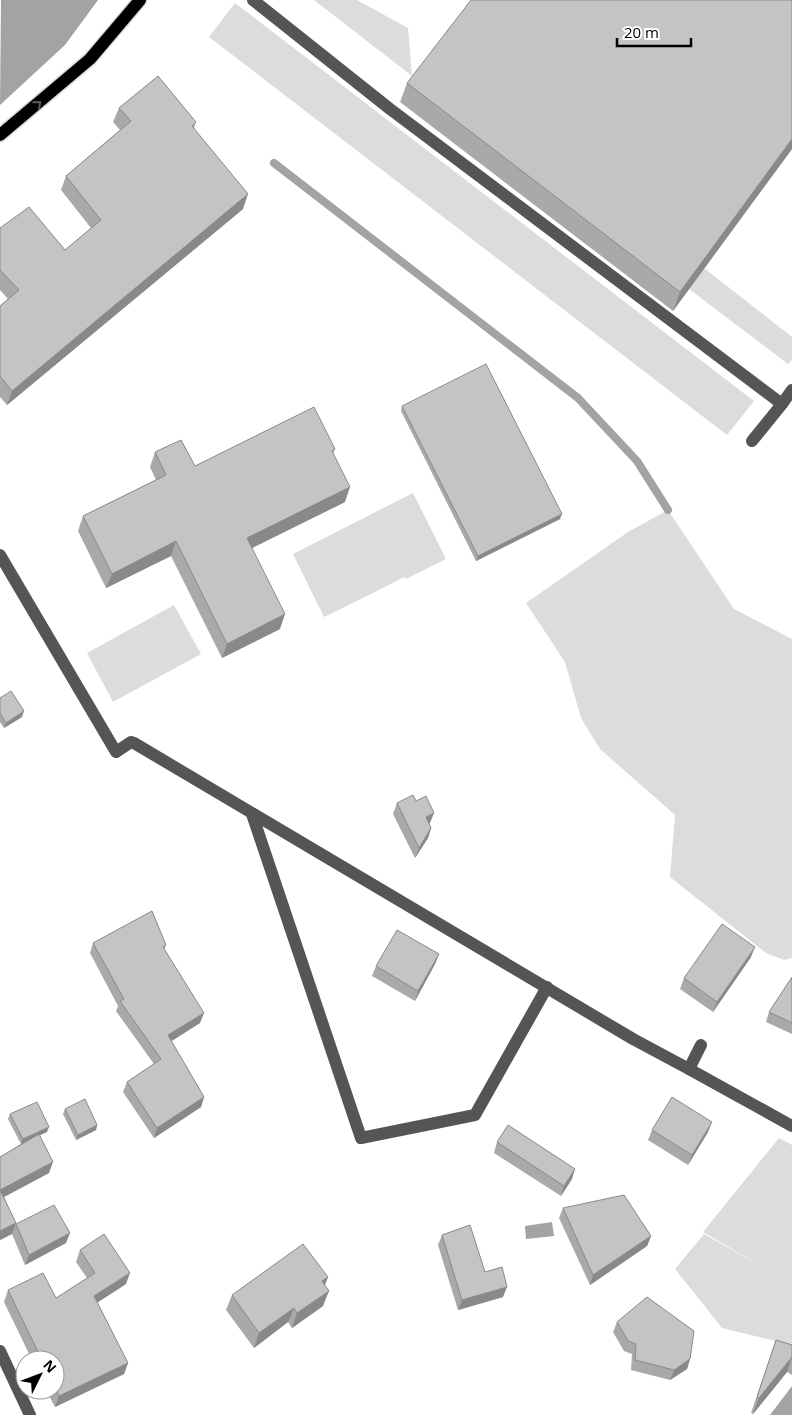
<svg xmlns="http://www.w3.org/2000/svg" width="792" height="1415" font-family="'Open Sans',sans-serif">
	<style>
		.green { fill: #dcdcdc }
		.water { fill: #a3a3a3 }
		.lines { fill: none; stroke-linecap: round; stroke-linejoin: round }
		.stream { stroke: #a3a3a3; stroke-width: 8 }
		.major-casing { stroke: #dbdbdb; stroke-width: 15 }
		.minor { stroke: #555; stroke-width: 12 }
		.major { stroke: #000; stroke-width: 12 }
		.wall { fill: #a9a9a9 }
		.shaded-wall { fill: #898989 }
		.building { fill: #c4c4c4; stroke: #898989 }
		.oneway { stroke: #595959 }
	</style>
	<rect width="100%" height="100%" fill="#fff"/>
	<g class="green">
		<path d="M314,0H357L408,28L412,76Z"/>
		<path d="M235,3L754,401L727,435L209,37Z"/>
		<path d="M704,268L792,337V360L788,364L689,289Z"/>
		<path d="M413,493L446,559L406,579L404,577L371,594L324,617L293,554Z"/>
		<path d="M668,510L734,609L792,639V958L784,960L766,953L670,877L675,815L600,749L581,718L565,662L526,603L628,532Z"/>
		<path d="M174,605L201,654L113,702L87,653Z"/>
		<path d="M779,1138L792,1145V1345L722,1328L675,1269L704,1234L766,1269L703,1232Z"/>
	</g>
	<g class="water">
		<path d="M1,0H98L65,45L0,105Z"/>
		<path d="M552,1222L554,1236L526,1239L525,1226Z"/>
		<path d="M792,1386V1415H770Z"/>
	</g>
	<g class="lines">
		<path class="stream" d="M274,163L578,398L637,461L668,510"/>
		<g class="major-casing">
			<path id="major" d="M0,135L90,59L140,0"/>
		</g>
		<g class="minor">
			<path d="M253,0L390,109L782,404L792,390"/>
			<path d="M752,441L782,404"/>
			<path d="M0,555L116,752L131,742L134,743L633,1039L689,1069"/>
			<path d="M252,814L361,1138L475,1115L547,987"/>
			<path d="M701,1045L689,1069L792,1126"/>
			<path d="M0,1351L30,1415"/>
		</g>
		<use href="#major" class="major"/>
	</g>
	<g class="wall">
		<path d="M792,0V149L673,311L400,102L407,83Z"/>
		<path d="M119,108L196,122L194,128L243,209L7,405L0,397V306L8,299L0,290V228L65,250L91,228L61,190L66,176L120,130L113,122Z"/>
		<path d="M402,406L560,519L476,561L401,411Z"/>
		<path d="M335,449L333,454L345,502L252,548L280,629L222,658L171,556L106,588L78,531L83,516L156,480L150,467L155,452L195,466Z"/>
		<path d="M0,698L22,717L4,728L0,722Z"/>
		<path d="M416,801L430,823L429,824L431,828L428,838L415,858L393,814L397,803Z"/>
		<path d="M93,943L166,945L164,950L200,1023L171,1041L204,1097L201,1107L154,1138L123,1092L127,1082L154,1064L116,1011L118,1006L90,953Z"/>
		<path d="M439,954L435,964L415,1001L372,976L376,966Z"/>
		<path d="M751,957L713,1012L680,989L684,978Z"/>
		<path d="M792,977V1034L766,1022L769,1012Z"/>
		<path d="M65,1109L97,1125L96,1130L76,1140L63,1114Z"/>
		<path d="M10,1114L47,1132L39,1135L49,1173L4,1197L16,1224L66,1243L25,1265L12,1234L0,1240V1157L21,1144L8,1119Z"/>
		<path d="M652,1130L708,1132L688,1165L648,1140Z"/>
		<path d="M497,1142L572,1179L561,1196L494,1153Z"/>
		<path d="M563,1208L651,1236L647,1246L590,1285L559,1218Z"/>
		<path d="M442,1235L485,1272L503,1297L458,1310L438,1245Z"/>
		<path d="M80,1250L126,1284L97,1303L128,1363L124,1374L55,1407L46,1390H55V1360H32L4,1302L8,1290L56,1298L87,1278L76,1262Z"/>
		<path d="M328,1277L325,1285L323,1306L292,1328L288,1322L254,1348L226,1310L232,1295Z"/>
		<path d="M617,1322L690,1359L687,1369L670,1380L631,1370L632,1354L624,1351L613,1332Z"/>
		<path d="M776,1340L792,1345V1375L787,1372L753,1414L751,1413Z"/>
	</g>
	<g class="shaded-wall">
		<path d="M792,139V149L673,311L680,292Z"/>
		<path d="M248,194L243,209L7,405L12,391Z"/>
		<path d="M350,487L345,502L242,553L247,538Z"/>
		<path d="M562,514L560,519L476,561L478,556Z"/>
		<path d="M176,541L171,556L106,588L112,574Z"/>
		<path d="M285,614L280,629L222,658L227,644Z"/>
		<path d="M24,711L22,717L4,728L6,723Z"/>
		<path d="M434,813L430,823L422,827L426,817Z"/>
		<path d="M431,828L428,838L415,858L419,848Z"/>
		<path d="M755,947L751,957L713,1012L717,1002Z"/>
		<path d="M439,954L435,964L415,1001L418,991Z"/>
		<path d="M204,1013L200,1023L164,1046L168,1035Z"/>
		<path d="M204,1097L201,1107L154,1138L157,1128Z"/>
		<path d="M712,1122L708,1132L688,1165L692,1155Z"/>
		<path d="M97,1125L96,1130L76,1140L78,1135Z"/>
		<path d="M49,1127L47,1132L21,1144L23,1139Z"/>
		<path d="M53,1162L49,1173L0,1199V1190Z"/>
		<path d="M575,1169L572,1179L561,1196L564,1186Z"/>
		<path d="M16,1223L12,1234L0,1240V1231Z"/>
		<path d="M70,1233L66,1243L25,1265L29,1255Z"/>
		<path d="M651,1236L647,1246L590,1285L593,1275Z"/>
		<path d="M130,1273L126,1284L90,1307L94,1296Z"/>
		<path d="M328,1277L322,1292V1281Z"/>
		<path d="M507,1287L503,1297L458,1310L462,1300Z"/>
		<path d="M329,1291L323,1306L292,1328L297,1313Z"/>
		<path d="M294,1308L288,1322L254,1348L259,1333Z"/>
		<path d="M792,1357L787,1372L753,1414L759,1398Z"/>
		<path d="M690,1359L687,1369L670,1380L674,1370Z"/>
		<path d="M128,1363L124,1374L55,1407L59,1396Z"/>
	</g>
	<g class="building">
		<path d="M471,0H792V139L680,292L407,83Z"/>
		<path d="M158,76L196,122L192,126L248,194L12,391L0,376V306L19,290L0,270V228L29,207L65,250L101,220L66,176L131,121L119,108Z"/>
		<path d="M486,364L562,514L478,556L402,406Z"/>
		<path d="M314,407L335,449L332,451L350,487L247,538L285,614L227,644L176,541L112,574L83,516L166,475L155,452L181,440L195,466Z"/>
		<path d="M11,691L24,711L6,723L0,713V698Z"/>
		<path d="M413,795L416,801L426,796L434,813L426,817L431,828L419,848L397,803Z"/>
		<path d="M152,911L166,945L163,947L204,1013L168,1035L204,1097L157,1128L127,1082L161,1059L120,1001L124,999L93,943Z"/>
		<path d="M722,924L755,947L717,1002L684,978Z"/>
		<path d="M397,930L439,954L418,991L376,966Z"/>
		<path d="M792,977V1023L769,1012Z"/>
		<path d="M672,1097L712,1122L692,1155L652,1130Z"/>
		<path d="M85,1099L97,1125L78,1135L65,1109Z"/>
		<path d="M37,1102L49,1127L23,1139L10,1114Z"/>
		<path d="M508,1125L575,1169L564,1186L497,1142Z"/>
		<path d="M39,1134L53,1162L0,1190L16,1223L0,1231V1157Z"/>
		<path d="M624,1195L651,1236L593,1275L563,1208Z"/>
		<path d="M54,1205L70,1233L29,1255L16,1224Z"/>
		<path d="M470,1225L485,1272L502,1267L507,1287L462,1300L442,1235Z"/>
		<path d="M104,1234L130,1273L94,1296L128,1363L59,1396L55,1388V1360H42L8,1290L43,1273L56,1298L95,1273L80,1250Z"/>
		<path d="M303,1244L328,1277L322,1281L329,1291L297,1313L294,1308L259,1333L232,1295Z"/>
		<path d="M647,1297L694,1331L690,1359L674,1370L635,1360L636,1344L628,1341L617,1322Z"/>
		<path d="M776,1340L792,1345V1357L759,1398L757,1397Z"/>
	</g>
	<defs><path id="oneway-chevron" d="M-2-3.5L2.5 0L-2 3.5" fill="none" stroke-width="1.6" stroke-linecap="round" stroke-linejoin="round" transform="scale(1.25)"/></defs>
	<use class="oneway" href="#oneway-chevron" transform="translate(38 104) rotate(-41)"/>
	<g transform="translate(40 1375) rotate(48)"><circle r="24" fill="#ffffff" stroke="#999999"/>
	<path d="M0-4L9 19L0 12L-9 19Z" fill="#000000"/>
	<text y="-8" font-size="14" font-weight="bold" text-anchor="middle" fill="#000000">N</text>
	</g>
	<path d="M617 38v8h74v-8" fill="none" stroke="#000000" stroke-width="2.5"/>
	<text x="624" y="38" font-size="15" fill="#000000" stroke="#ffffff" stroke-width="4" paint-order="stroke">20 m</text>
</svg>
